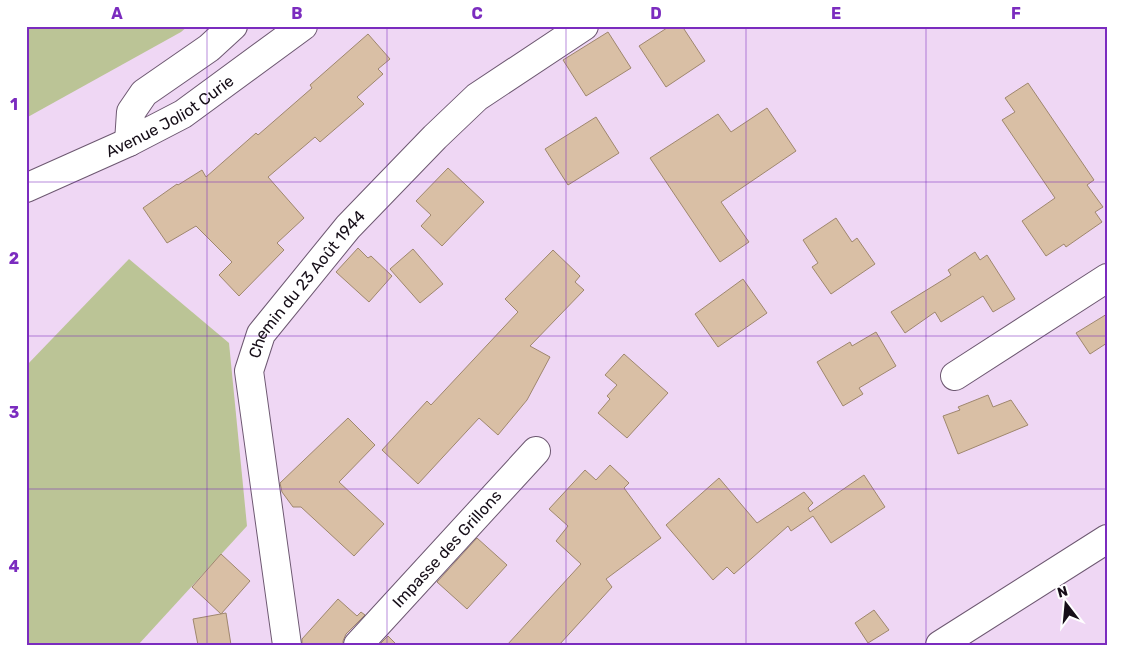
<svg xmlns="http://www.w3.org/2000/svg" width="1133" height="671" font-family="Rubik,sans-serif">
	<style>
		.green { fill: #bbc496 }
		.building { fill: #d9bfa5; stroke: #9f876e }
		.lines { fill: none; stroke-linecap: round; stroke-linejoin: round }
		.minor-casing { stroke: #6d5871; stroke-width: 30 }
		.major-casing { stroke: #6d5871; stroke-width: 30 }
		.minor { stroke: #fff; stroke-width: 28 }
		.major { stroke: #fff; stroke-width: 28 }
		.grid { fill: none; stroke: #7b2cbf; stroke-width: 1; stroke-opacity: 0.55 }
		.labels { text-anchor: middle; stroke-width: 4; stroke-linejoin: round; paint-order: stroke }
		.street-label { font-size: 16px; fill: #160e18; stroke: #fff }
		.neatline { fill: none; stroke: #7b2cbf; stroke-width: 2 }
		.grid-label { font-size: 16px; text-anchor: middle; font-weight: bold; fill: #7b2cbf }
	</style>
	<rect width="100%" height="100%" fill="#efd7f4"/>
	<g class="green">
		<path d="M26,26H188L181,32L26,118Z"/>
		<path d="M129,259L229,343L247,526L138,645H26V366Z"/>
	</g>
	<g class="building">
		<path d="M670,26H682L705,61L666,87L639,46Z"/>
		<path d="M608,32L631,68L586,96L563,60Z"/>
		<path d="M368,34L390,59L378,69L383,74L357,97L364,104L320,142L315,137L268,177L304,218L277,243L284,250L239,296L219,275L232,262L196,226L167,243L143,208L177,184L178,185L202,170L206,177L256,133L258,135L312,88L310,85Z"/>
		<path d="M1028,83L1094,180L1087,185L1103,207L1095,212L1102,222L1066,247L1064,244L1046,256L1022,221L1055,198L1002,120L1015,112L1005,98Z"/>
		<path d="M767,108L796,151L721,202L749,242L720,262L650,158L718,114L731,132Z"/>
		<path d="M596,117L619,153L568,185L545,149Z"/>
		<path d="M448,168L484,202L442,246L421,226L431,215L416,201Z"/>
		<path d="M836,218L852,242L857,238L875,264L831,294L812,267L818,263L803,240Z"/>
		<path d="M358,248L368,258L371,256L392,276L369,302L336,272Z"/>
		<path d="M413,249L443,284L420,303L390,269Z"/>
		<path d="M553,250L580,276L575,282L584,290L530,346L550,357L527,400L498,435L479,418L418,484L382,450L427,401L431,405L518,312L505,299Z"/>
		<path d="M975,252L980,260L987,255L1015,299L993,312L983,296L941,322L935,312L905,333L891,312L951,275L948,270Z"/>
		<path d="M743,279L767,313L718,347L695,314Z"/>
		<path d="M1107,314V343L1090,354L1076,333Z"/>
		<path d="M876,332L896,366L859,388L863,394L843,406L817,362L850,342L852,346Z"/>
		<path d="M624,354L668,393L627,438L598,413L610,399L607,396L617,385L605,375Z"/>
		<path d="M988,395L993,407L1011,400L1028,425L958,454L943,416L960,410L958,407Z"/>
		<path d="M348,418L375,445L339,482L384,524L354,556L301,507H293L282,492L280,483Z"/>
		<path d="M610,465L629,483L624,488L661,538L606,579L612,587L559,645H507L581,564L556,541L568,526L549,509L585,470L596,480Z"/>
		<path d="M864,475L885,507L831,543L813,516L791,531L788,526L734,574L727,567L713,580L666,525L719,478L757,523L804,492L813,503L808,508L810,512Z"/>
		<path d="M477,538L507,565L467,609L437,582Z"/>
		<path d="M221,554L250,581L221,614L192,587Z"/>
		<path d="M338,599L357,616L361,612L365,615L346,634L343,641V645H302V639Z"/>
		<path d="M874,610L889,630L868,643L855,623Z"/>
		<path d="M226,613L231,645H198L193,619Z"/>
		<path d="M388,636L397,645H379Z"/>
	</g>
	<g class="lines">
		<g class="minor-casing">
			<g id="minor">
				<path d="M129,142L131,112L144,93L209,48L233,26"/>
				<path id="s1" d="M26,188L129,142L183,114L303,26"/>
				<path d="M955,376L1107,278"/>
				<path id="s2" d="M287,645L249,371L261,334L348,227L435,137L477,97L584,26"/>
				<path id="s3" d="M358,645L536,451"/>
			</g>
		</g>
		<g class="major-casing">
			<path id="major" d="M940,645L1107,539"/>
		</g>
		<use href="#minor" class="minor"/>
		<use href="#major" class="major"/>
	</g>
	<path class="grid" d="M207,26V645M387,26V645M566,26V645M746,26V645M926,26V645M26,182H1107M26,336H1107M26,489H1107"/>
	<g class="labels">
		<g class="street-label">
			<text dy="6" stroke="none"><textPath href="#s1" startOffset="161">Avenue Joliot Curie</textPath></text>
			<text dy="6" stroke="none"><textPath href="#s2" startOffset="382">Chemin du 23 Août 1944</textPath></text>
			<text dy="6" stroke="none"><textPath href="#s3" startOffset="131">Impasse des Grillons</textPath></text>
		</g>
	</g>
	<rect width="1133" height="671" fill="none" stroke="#ffffff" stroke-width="55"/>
	<g transform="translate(1066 604) rotate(344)" stroke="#ffffff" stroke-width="4" paint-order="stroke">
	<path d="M0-4L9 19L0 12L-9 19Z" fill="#160e18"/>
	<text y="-8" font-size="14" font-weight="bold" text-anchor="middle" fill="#160e18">N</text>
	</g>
	<rect x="28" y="28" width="1078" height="616" class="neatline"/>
	<g class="grid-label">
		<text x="117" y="19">A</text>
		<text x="297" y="19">B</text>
		<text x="477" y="19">C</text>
		<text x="656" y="19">D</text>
		<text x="836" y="19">E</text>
		<text x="1016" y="19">F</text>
		<text x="14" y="110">1</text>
		<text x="14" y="264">2</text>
		<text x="14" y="418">3</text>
		<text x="14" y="572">4</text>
	</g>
</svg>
